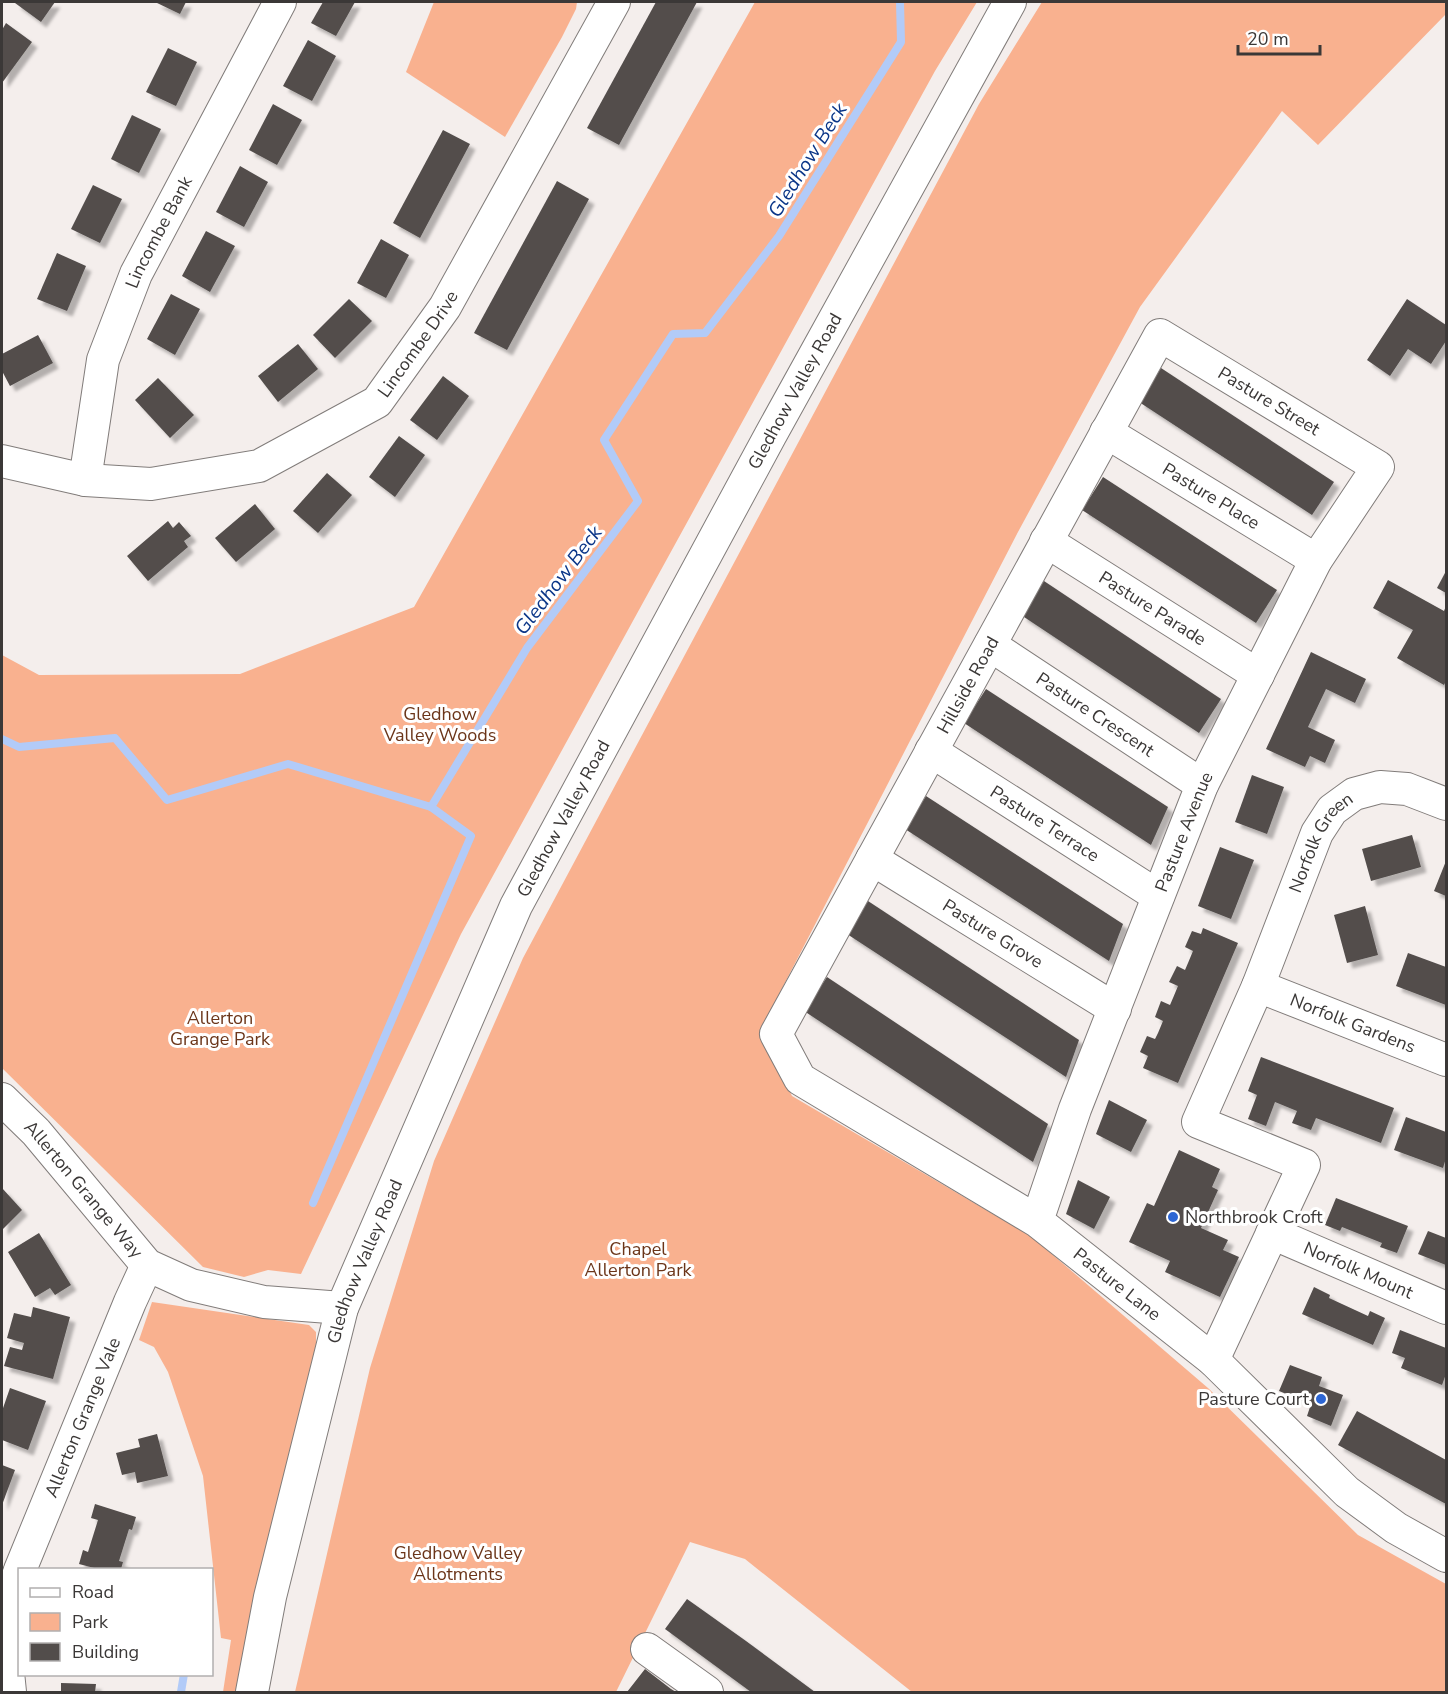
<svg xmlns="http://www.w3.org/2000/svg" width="1448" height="1694" font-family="'Nunito Sans',sans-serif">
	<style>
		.green { fill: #f9b18f }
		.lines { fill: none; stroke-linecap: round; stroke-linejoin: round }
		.stream { stroke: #b2cbf8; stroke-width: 8 }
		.building { fill: #524d4b; filter: url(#shadow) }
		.minor-casing { stroke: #817c7a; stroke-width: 34 }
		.minor { stroke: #fff; stroke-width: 32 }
		.poi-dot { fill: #2d66d4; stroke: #fff; stroke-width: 2 }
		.labels { text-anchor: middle; stroke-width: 6; stroke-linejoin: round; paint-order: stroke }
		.street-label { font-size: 18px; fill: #3b3837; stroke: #fff }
		.park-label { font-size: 18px; fill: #6b3519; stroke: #fff }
		.poi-label { font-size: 18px; fill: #3b3837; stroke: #fff; text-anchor: start }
		.water-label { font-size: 20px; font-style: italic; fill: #0b3688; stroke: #fff }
	</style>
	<defs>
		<filter id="shadow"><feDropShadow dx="5.5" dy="5.5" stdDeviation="1.5" flood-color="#0004"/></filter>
	</defs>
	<rect width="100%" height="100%" fill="#f4eeec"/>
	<g class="green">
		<path d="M434,2H577L576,9L562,37L505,137L406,72Z"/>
		<path d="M755,2H977L935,71L461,934L301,1274L268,1270L244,1277L203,1267L2,1068V655L39,675L240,674L414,607Z"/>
		<path d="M1042,2H1446V14L1318,145L1282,111L1140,307L1018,532L760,1031L792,1096L1032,1237L1208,1388L1358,1535L1446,1584V1692H912L745,1559L690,1542L616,1692H295L370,1368L434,1161L523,958L979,104Z"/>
		<path d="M152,1302L309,1325L316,1332V1344L245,1650L237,1692H223L231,1640L221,1638L203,1476L168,1372L154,1347L139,1340Z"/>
	</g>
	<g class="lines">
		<g class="stream">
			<path d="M2,739L19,747L115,738L167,800L288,764L431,807L527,648L638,501L604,440L673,334L705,333L779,236L901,42L900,2"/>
			<path d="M313,1203L471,836L431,807"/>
			<path d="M181,1692L184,1674"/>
		</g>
	</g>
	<g class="building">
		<path d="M16,2H55L41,22L15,3Z"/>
		<path d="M155,2H186L180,14Z"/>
		<path d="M323,2H355L336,36L311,23Z"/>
		<path d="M656,2H697L619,145L587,128Z"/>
		<path d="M6,23L32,42L2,83V30Z"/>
		<path d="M308,40L336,56L312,101L283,86Z"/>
		<path d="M168,48L197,62L176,106L146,92Z"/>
		<path d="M273,104L302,120L277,165L249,150Z"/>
		<path d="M132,115L161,129L139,173L111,159Z"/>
		<path d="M443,130L470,144L420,238L393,223Z"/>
		<path d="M240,166L268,182L244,227L216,212Z"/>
		<path d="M557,181L589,199L507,350L474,333Z"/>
		<path d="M93,185L122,199L100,243L71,229Z"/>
		<path d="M206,231L235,246L210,292L182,276Z"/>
		<path d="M381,239L409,255L386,298L357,283Z"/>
		<path d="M57,253L86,266L67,311L37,299Z"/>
		<path d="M171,294L200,309L175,355L147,339Z"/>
		<path d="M349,299L372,321L335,358L313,335Z"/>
		<path d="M1407,299L1446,325V341L1431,364L1408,349L1390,376L1367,360Z"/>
		<path d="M38,335L53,363L10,386L2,371V354Z"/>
		<path d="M298,344L318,369L278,402L258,376Z"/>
		<path d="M1161,368L1334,482L1312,515L1139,402Z"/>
		<path d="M443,376L469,396L437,440L410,420Z"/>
		<path d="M158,378L194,415L170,438L135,400Z"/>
		<path d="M399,436L425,455L395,497L369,477Z"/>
		<path d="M327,473L352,495L318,533L293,511Z"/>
		<path d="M1103,477L1277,590L1256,623L1082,510Z"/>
		<path d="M255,504L275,529L236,562L215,538Z"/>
		<path d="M168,521L173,528L179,522L191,536L184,541L188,547L148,581L127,556Z"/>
		<path d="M1446,571V593L1437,588Z"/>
		<path d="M1388,580L1444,611L1446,606V681L1444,685L1397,658L1413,630L1373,608Z"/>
		<path d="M1044,581L1221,699L1199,733L1021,615Z"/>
		<path d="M1311,652L1366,679L1355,703L1326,689L1308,727L1335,740L1325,763L1310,756L1305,767L1266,749Z"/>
		<path d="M986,689L1168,807L1151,845L964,723Z"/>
		<path d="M1252,775L1284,787L1267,834L1235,822Z"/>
		<path d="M926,796L1123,924L1109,961L905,829Z"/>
		<path d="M1412,835L1421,867L1371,881L1362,849Z"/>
		<path d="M1220,847L1254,860L1231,919L1198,906Z"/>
		<path d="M1446,861V896L1434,891Z"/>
		<path d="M868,901L1079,1040L1066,1077L847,934Z"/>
		<path d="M1365,906L1378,955L1347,963L1334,915Z"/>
		<path d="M1203,928L1238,943L1178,1083L1143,1068L1148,1056L1140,1052L1147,1036L1155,1039L1158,1033L1163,1021L1155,1017L1161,1001L1170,1005L1173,998L1178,986L1169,982L1177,966L1185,970L1188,963L1193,951L1185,947L1192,931L1201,934Z"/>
		<path d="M1408,953L1446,967V1005L1396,986Z"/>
		<path d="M827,977L1048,1124L1033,1162L804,1011Z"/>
		<path d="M1261,1057L1394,1108L1381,1143L1316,1118L1311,1130L1292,1123L1297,1111L1275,1102L1266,1126L1248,1119L1257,1095L1248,1091Z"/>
		<path d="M1109,1100L1147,1120L1131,1152L1096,1134Z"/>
		<path d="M1406,1117L1446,1132V1158L1443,1168L1394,1150Z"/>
		<path d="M1179,1150L1220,1169L1212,1187L1218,1190L1201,1228L1228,1240L1223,1250L1239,1257L1220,1297L1165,1272L1170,1261L1129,1242L1147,1203L1154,1206Z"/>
		<path d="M1078,1180L1110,1197L1094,1229L1066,1214Z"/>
		<path d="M2,1188L22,1210L2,1230Z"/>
		<path d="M1336,1198L1408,1226L1397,1253L1380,1247L1382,1243L1342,1227L1340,1231L1325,1225Z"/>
		<path d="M1428,1231L1446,1238V1265L1418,1254Z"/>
		<path d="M39,1233L71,1285L55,1295L50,1288L35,1297L8,1252Z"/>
		<path d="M1314,1287L1330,1295L1329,1298L1368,1316L1370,1311L1385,1318L1373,1345L1302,1314Z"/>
		<path d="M33,1307L70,1317L53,1379L4,1366L10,1347L22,1350L24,1343L7,1338L14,1313L31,1317Z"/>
		<path d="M1400,1330L1446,1348V1374L1442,1385L1401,1368L1405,1358L1392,1353Z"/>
		<path d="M1290,1365L1322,1377L1319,1386L1343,1395L1331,1426L1307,1416L1311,1404L1279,1391Z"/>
		<path d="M10,1388L46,1401L28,1450L2,1440V1411Z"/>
		<path d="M1357,1411L1446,1460V1504L1338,1445Z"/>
		<path d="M157,1434L168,1476L137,1483L135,1472L122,1475L116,1453L140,1447L138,1439Z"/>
		<path d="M2,1465L15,1470L2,1505Z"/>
		<path d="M95,1504L136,1517L132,1530L129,1529L119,1561L123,1562L121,1569H98L79,1564L83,1550L88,1552L98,1520L91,1518Z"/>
		<path d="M687,1599L746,1641L815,1692H751L665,1629Z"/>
		<path d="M645,1669L671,1689L676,1692H627Z"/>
		<path d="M61,1683L96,1684L95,1692H61Z"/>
	</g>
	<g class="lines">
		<g class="minor-casing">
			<g id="minor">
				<path id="s1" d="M1106,432L1316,560"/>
				<path id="s2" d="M2,461L85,480L151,484L259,466L377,402L445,307L614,2"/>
				<path id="s3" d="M85,480L103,360L136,274L280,2"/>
				<path id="s4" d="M1046,541L1258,675"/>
				<path id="s5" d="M990,645L1202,785"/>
				<path id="s6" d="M931,751L1158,896"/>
				<path id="s7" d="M872,859L1115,1009"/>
				<path id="s8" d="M1258,986L1446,1060"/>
				<path id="s9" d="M2,1099L36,1132L147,1265L191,1285L264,1302L342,1308"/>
				<path id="s10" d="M1037,1221L1075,1109L1202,785L1316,560L1378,467L1160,335L776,1034L800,1079L1037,1221L1213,1360L1347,1492L1396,1528L1446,1556"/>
				<path id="s11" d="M1272,1233L1446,1308"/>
				<path id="s12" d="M1213,1360L1304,1165L1198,1122L1258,986L1317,833L1332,810L1354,794L1380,787L1407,789L1446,804"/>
				<path id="s13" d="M20,1570L130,1302L147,1265"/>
				<path d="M647,1649L707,1692"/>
				<path d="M10,1692L2,1614L20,1571"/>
				<path id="s14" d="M252,1692L270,1597L342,1308L516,906L770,436L1010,2"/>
			</g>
		</g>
		<use href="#minor" class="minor"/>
	</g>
	<g class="poi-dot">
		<circle cx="1173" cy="1217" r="6"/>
		<circle cx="1321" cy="1399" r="6"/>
	</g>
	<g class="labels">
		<g class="street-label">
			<text dy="6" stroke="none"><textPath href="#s3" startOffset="261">Lincombe Bank</textPath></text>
			<text dy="6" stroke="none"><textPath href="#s2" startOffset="466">Lincombe Drive</textPath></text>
			<text dy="6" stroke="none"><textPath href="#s14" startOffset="1418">Gledhow Valley Road</textPath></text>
			<text transform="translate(1269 401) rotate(31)" y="6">Pasture Street</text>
			<text dy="6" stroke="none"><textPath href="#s1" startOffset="123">Pasture Place</textPath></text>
			<text dy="6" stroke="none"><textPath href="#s4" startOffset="126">Pasture Parade</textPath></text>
			<text transform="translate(968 685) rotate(-61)" y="6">Hillside Road</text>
			<text dy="6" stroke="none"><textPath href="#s5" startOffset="126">Pasture Crescent</textPath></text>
			<text dy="6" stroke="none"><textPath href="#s14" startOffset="932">Gledhow Valley Road</textPath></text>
			<text dy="6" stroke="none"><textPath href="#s6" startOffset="135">Pasture Terrace</textPath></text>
			<text dy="6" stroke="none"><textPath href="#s10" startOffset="416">Pasture Avenue</textPath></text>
			<text dy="6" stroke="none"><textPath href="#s12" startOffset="636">Norfolk Green</textPath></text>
			<text dy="6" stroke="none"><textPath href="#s7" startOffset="142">Pasture Grove</textPath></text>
			<text dy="6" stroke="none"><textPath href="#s8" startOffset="102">Norfolk Gardens</textPath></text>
			<text dy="6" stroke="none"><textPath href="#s9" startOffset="122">Allerton Grange Way</textPath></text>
			<text dy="6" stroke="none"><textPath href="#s14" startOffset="446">Gledhow Valley Road</textPath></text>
			<text dy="6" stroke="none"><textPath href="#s11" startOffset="94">Norfolk Mount</textPath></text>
			<text dy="6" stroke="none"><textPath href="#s10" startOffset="2312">Pasture Lane</textPath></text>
			<text dy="6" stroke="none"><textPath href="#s13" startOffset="165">Allerton Grange Vale</textPath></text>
		</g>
		<g class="park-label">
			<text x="440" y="720">Gledhow<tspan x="440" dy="21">Valley Woods</tspan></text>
			<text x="220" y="1024">Allerton<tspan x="220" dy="21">Grange Park</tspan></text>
			<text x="638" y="1255">Chapel<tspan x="638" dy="21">Allerton Park</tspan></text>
			<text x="458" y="1559">Gledhow Valley<tspan x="458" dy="21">Allotments</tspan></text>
		</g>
		<g class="poi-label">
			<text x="1185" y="1223">Northbrook Croft</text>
			<text x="1309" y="1405" text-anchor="end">Pasture Court</text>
		</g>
		<g class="water-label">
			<text transform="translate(807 160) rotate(-58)" y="7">Gledhow Beck</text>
			<text transform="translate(558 580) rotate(-53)" y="7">Gledhow Beck</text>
		</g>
	</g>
	<rect width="1448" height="1694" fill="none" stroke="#3b3837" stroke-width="6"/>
	<rect x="18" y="1568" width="195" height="108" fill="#ffffff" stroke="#b1afaf" stroke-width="1.5"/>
	<rect x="30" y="1588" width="30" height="9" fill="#ffffff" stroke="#b1afaf" stroke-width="1.5"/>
	<text x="72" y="1598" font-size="18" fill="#3b3837">Road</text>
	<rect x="30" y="1613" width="30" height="18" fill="#f9b18f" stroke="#b1afaf" stroke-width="1.5"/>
	<text x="72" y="1628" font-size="18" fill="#3b3837">Park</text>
	<rect x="30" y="1643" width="30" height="18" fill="#524d4b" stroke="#b1afaf" stroke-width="1.5"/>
	<text x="72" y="1658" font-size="18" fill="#3b3837">Building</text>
	<path d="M1238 45v9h82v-9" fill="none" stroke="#3b3837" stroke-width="3"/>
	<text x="1247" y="45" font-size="18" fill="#3b3837" stroke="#ffffff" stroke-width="4.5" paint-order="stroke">20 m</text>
</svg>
